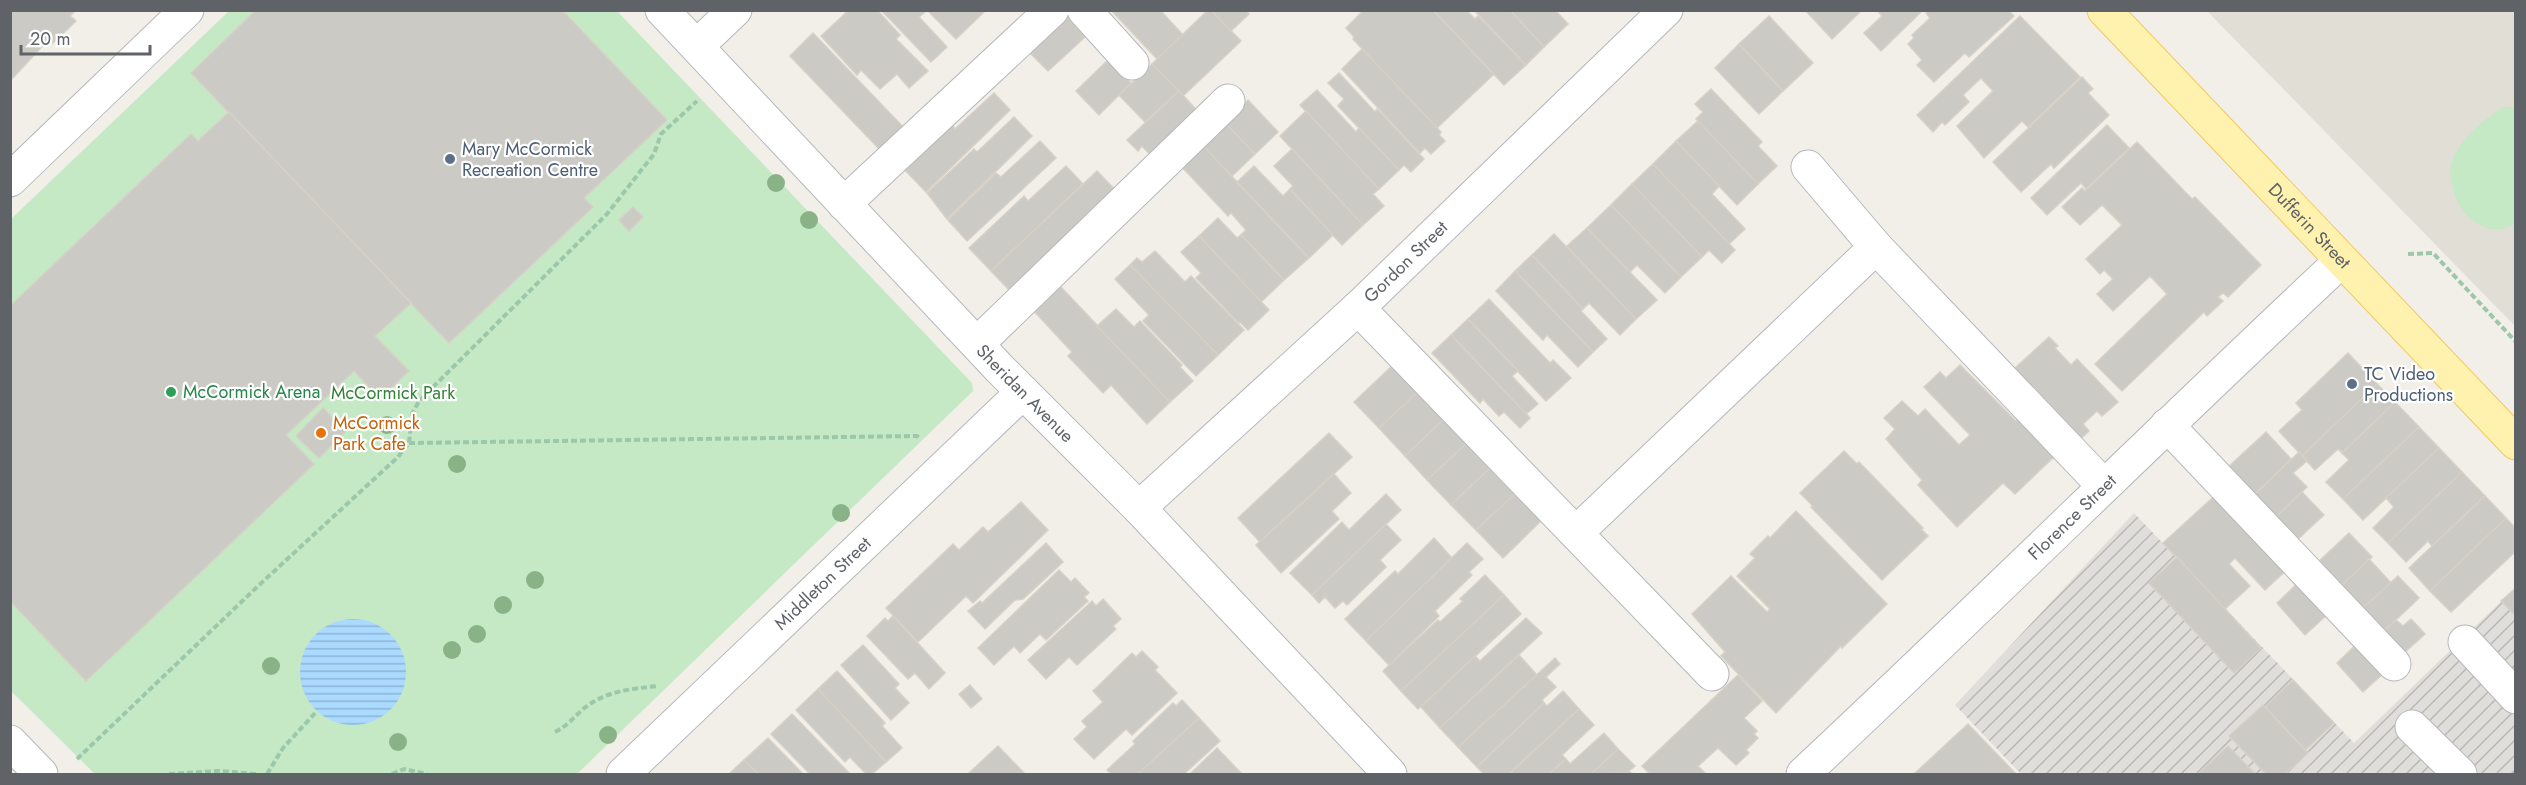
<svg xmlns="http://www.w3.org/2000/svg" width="2526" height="785" font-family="Jost,sans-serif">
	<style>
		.industrial { fill: url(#industrial-furrows) }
		.education { fill: #e1ded6 }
		.park { fill: #c5e8c5 }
		.water { fill: url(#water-rules) }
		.building { fill: #cccac5; stroke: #d6d1c6; stroke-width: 1.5 }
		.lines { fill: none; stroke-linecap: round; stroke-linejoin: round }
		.minor-casing { stroke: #b5b8bc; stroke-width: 35 }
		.major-casing { stroke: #f2c960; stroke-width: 35 }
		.path { stroke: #9cc7a9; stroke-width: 4; stroke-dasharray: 6 3; stroke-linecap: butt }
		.minor { stroke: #fff; stroke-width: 33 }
		.major { stroke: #fff2af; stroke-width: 33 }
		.tree { fill: #89b387 }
		.service-dot { fill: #5c6f8a; stroke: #fff; stroke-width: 2 }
		.leisure-dot { fill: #2e9e5b; stroke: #fff; stroke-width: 2 }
		.food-dot { fill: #e8710a; stroke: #fff; stroke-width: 2 }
		.labels { text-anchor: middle; stroke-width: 4.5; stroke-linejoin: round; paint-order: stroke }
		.service-label { font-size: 18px; fill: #4e5e75; stroke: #fff; text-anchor: start }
		.street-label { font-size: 18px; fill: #5f6368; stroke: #fff }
		.leisure-label { font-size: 18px; fill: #27864d; stroke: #fff; text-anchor: start }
		.park-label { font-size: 18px; fill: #348238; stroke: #fff }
		.food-label { font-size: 18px; fill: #c56008; stroke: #fff; text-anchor: start }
	</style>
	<defs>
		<pattern id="industrial-furrows" width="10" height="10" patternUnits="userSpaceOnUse" patternTransform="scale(1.5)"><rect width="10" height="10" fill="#e0deda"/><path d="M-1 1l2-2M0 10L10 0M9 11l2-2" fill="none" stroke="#b9b8b5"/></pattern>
		<pattern id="water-rules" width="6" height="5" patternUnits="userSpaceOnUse" patternTransform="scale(1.5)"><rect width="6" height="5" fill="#aadaff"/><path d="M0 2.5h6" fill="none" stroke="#8eb4d2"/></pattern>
	</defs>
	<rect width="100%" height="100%" fill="#f1efe8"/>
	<path class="industrial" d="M2134,513L2354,743L2515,588V774H2021L1955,705Z"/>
	<path class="education" d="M2207,11H2515V326Z"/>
	<g class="park">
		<path d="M229,11H617L972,383L973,391L577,774H95L11,691V219Z"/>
		<path d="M2502,107H2516L2515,224C2485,241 2457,214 2452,184C2451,178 2449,171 2451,166C2459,138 2480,124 2502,107Z"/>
	</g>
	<circle class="water" cx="353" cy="672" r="53"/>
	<g class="building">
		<path d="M10,10H76L70,16L76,21L53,43L49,39L10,81Z"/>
		<path d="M256,10H562L667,120L584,198L593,207L449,343L191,73Z"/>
		<path d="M849,10H877L900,35L896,39L928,71L909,88L897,74L880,89L861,70L857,75L821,36Z"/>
		<path d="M881,10H923L925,12L919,17L947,47L931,62Z"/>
		<path d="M927,10H986L956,39Z"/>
		<path d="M1111,10H1160L1183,35L1157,59Z"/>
		<path d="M1208,10H1211L1241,41L1183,96L1152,64Z"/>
		<path d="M1211,10H1245L1249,14L1231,31Z"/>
		<path d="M1364,10H1433L1494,74L1437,128L1353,39L1354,37L1346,28Z"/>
		<path d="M1433,10H1466L1475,19L1478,16L1526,65L1504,85Z"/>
		<path d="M1474,10H1510L1544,47L1526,65Z"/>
		<path d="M1510,10H1555L1568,24L1544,47Z"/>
		<path d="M1805,10H1862L1832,39Z"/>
		<path d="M1877,10H1923L1881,51L1864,33L1882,16Z"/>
		<path d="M1928,10H2008L2014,16L1969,57L1965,53L1934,82L1917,65L1922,60L1908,44L1914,38L1912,35L1930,18L1926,13Z"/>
		<path d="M1064,14L1085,37L1048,71L1027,50Z"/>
		<path d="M1769,16L1813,63L1783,91L1739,44Z"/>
		<path d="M2020,16L2080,77L2028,127L2022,121L1984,158L1957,126L1993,91L1981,78L1963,95L1969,102L1945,125L1942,122L1933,132L1917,115Z"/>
		<path d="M813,33L906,130L883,153L790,56Z"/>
		<path d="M1739,44L1783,91L1759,114L1715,68Z"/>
		<path d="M1362,49L1441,132L1439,135L1445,141L1431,154L1425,148L1420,153L1342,69Z"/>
		<path d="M1109,59L1131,83L1099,115L1076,91Z"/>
		<path d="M1152,64L1179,91L1145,122L1119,95Z"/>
		<path d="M1339,73L1375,112L1377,109L1424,159L1411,172L1404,165L1399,170L1338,106L1344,99L1328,83Z"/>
		<path d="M2082,77L2093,89L2088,93L2109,115L2054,168L2051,164L2021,192L1993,162Z"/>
		<path d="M1711,89L1762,142L1758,146L1777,166L1758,184L1696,119L1703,112L1695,104Z"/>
		<path d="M1317,90L1356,132L1359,128L1399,170L1379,189L1300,105Z"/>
		<path d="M1179,91L1204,118L1158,163L1142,146L1138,151L1127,140Z"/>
		<path d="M994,93L1010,110L926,192L905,170L952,125L955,129Z"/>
		<path d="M1248,100L1278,132L1255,154L1224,122Z"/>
		<path d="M1306,111L1379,189L1373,194L1384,206L1363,225L1280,136Z"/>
		<path d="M229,112L411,303L375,336L409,371L380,399L354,371L286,435L314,464L86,681L10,601V306L191,134L198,141Z"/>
		<path d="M1014,117L1032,136L947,219L927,193L974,149L977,152Z"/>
		<path d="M1698,121L1758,184L1737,205L1676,141Z"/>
		<path d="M1226,124L1255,154L1232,176L1203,146Z"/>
		<path d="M2107,125L2129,148L2086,189L2081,183L2047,215L2031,198Z"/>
		<path d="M1040,141L1056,158L967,241L948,220L996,173L1001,177Z"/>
		<path d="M1676,141L1719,186L1712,194L1745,229L1729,244L1653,164Z"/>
		<path d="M2137,142L2192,199L2195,197L2261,265L2228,297L2223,293L2218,297L2223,301L2207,316L2204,312L2122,391L2095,364L2167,294L2150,276L2113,311L2097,294L2113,279L2104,270L2100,274L2086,259L2122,225L2102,205L2080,225L2062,207L2082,188L2085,191Z"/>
		<path d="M1203,146L1309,258L1284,280L1241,235L1246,230L1231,213L1228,216L1181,166Z"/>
		<path d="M1292,149L1363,225L1342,245L1290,189L1293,186L1274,166Z"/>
		<path d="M1653,164L1735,250L1722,263L1709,250L1702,257L1632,184Z"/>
		<path d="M1066,166L1083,184L991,271L969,248L1024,196L1028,201Z"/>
		<path d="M1254,166L1283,196L1290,189L1333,235L1309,258L1237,182Z"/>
		<path d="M1097,171L1123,198L1012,293L991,271Z"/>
		<path d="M1632,184L1702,257L1681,277L1611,205Z"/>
		<path d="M1611,205L1681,277L1665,293L1637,265L1630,272L1587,228Z"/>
		<path d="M633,207L643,217L629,231L619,220Z"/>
		<path d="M1218,218L1237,238L1241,235L1284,280L1261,302L1199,236Z"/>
		<path d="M1587,228L1657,300L1636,319L1567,246Z"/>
		<path d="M1554,234L1636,319L1620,335L1589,303L1583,309L1532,255Z"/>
		<path d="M1199,236L1269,310L1248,330L1240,322L1239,323L1196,278L1201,273L1181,252Z"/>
		<path d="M1155,251L1185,282L1191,276L1244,330L1218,355L1130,265L1137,258L1142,262Z"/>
		<path d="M1532,255L1583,309L1581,311L1607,339L1593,352L1515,271Z"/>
		<path d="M1130,265L1218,355L1196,376L1143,321L1149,315L1115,279Z"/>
		<path d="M1515,271L1593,352L1578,367L1547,335L1543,340L1496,291Z"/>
		<path d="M1059,285L1170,402L1147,424L1111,385L1103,393L1068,356L1072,352L1033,310Z"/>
		<path d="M1489,299L1550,363L1553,360L1571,378L1546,401L1468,319Z"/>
		<path d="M1116,309L1134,327L1140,321L1182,365L1180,367L1193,381L1170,402L1097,326Z"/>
		<path d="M1468,319L1518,371L1512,376L1538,404L1526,414L1451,335Z"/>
		<path d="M1451,335L1530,418L1520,428L1504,412L1499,416L1483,399L1480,403L1432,353Z"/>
		<path d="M2049,337L2058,346L2055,348L2071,365L2077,359L2118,402L2102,416L2097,411L2083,424L2089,431L2072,447L2031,404L2040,394L2015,368Z"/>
		<path d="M2348,353L2377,384L2302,456L2279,431L2302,410L2296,403Z"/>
		<path d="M1394,364L1419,391L1379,428L1354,402Z"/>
		<path d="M1960,365L2016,421L2024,414L2057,454L2015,494L2003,483L1957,527L1918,485L1922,480L1886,439L1895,429L1884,418L1902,401L1918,416L1925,409L1959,445L1970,435L1924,387L1940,372L1946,378Z"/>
		<path d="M2377,384L2395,402L2342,453L2338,449L2315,470L2302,456Z"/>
		<path d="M1419,391L1445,418L1405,456L1379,428Z"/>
		<path d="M2395,402L2419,427L2343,499L2326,482L2349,460L2342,453Z"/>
		<path d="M323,408L346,431L319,458L296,436Z"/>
		<path d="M1445,418L1468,442L1427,480L1405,456Z"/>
		<path d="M2419,427L2439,448L2363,520L2343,499Z"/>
		<path d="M2266,432L2291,459L2251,498L2224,471Z"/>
		<path d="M1329,433L1352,457L1260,542L1238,518Z"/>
		<path d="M1468,442L1491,467L1451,505L1427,480Z"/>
		<path d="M2439,448L2462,472L2388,543L2373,528L2394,507L2386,498Z"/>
		<path d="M1844,451L1857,464L1859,462L1923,528L1921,529L1928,536L1882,580L1811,507L1813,506L1800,493Z"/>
		<path d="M2299,452L2307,461L2293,473L2307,487L2272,521L2251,498Z"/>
		<path d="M1491,467L1516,493L1476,530L1451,505Z"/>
		<path d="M2462,472L2485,496L2432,546L2428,541L2406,562L2388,543Z"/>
		<path d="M1334,474L1351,493L1332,511L1339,519L1281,573L1256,545Z"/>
		<path d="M2220,491L2290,567L2265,590L2235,558L2229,564L2250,586L2225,609L2163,543Z"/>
		<path d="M2302,492L2324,515L2297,540L2275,518Z"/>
		<path d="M1516,493L1542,520L1503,558L1476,530Z"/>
		<path d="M1386,494L1401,510L1312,595L1290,573L1342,522L1349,530Z"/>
		<path d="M2485,496L2506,518L2430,591L2409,568Z"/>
		<path d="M1021,502L1048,530L973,603L966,596L918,642L886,608L953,544L959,550L983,527L988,532Z"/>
		<path d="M1796,511L1887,604L1842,648L1841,646L1776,713L1721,656L1725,652L1692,614L1731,576L1767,612L1770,609L1737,576L1755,558L1750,554L1768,536L1770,538Z"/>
		<path d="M2506,518L2516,529V551L2451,612L2430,591Z"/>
		<path d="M1386,524L1401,540L1380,560L1386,567L1347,605L1343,601L1335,608L1325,597L1319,603L1312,595Z"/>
		<path d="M2349,533L2372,557L2338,589L2316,564Z"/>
		<path d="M1434,538L1452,558L1366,641L1345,619L1395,571L1398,574Z"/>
		<path d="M1046,543L1063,562L1023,599L1015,600L985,629L968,611L980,601L982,603Z"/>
		<path d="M1467,543L1483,559L1469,572L1472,575L1435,611L1439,616L1389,665L1366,641Z"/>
		<path d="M2177,557L2261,648L2234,673L2149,583Z"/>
		<path d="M2369,559L2391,583L2360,611L2338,589Z"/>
		<path d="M1059,570L1071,582L1075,578L1089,593L1084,597L1088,601L1046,640L1040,634L1020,653L1014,646L994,665L978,648Z"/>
		<path d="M1485,575L1504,595L1401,691L1383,671L1438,620L1440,622L1463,601L1460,599Z"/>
		<path d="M2398,576L2419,598L2381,634L2360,611Z"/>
		<path d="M2301,580L2330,612L2305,635L2277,603Z"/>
		<path d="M2516,588V616L2501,601Z"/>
		<path d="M1504,595L1521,614L1418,709L1401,691Z"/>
		<path d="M1103,599L1121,619L1113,626L1116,629L1077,665L1069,657L1046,679L1028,660L1092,601L1096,606Z"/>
		<path d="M893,616L945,673L929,689L915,673L908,679L867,636L885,618L888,621Z"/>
		<path d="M1526,618L1542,633L1440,728L1421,707L1475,656L1480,661Z"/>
		<path d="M2411,619L2425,634L2403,654L2383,632L2396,620L2403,626Z"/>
		<path d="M2360,641L2387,670L2363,692L2337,663Z"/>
		<path d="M863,645L899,684L895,688L909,703L891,720L841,665Z"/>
		<path d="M1142,651L1158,667L1155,670L1177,693L1132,735L1126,729L1094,759L1074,739L1087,727L1082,721L1103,702L1093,691L1132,653L1136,657Z"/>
		<path d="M1519,655L1537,675L1458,747L1440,728Z"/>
		<path d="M1555,658L1560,664L1546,677L1556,687L1542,700L1544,703L1477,767L1458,747Z"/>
		<path d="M837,671L885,723L882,726L902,748L886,762L818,689Z"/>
		<path d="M1738,675L1762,701L1744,718L1757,731L1754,734L1758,738L1746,750L1749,753L1736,765L1718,748L1698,766L1706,774H1650L1642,766Z"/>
		<path d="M2293,680L2334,723L2305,750L2265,707Z"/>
		<path d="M970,685L982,699L971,708L959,694Z"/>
		<path d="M818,689L886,762L872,774H866L850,757L845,762L796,710Z"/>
		<path d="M1563,691L1579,709L1509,774H1484L1477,767L1544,703L1547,706Z"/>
		<path d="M1182,700L1199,718L1138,774H1111L1107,770L1135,744L1133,741L1173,703L1176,706Z"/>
		<path d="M2263,705L2308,753L2285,774H2266L2229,736Z"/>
		<path d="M1579,709L1594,725L1562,755L1566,759L1549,774H1509Z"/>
		<path d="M792,714L850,774H810L771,734Z"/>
		<path d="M1199,718L1220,741L1184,774H1138Z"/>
		<path d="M1968,724L2016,774H1914Z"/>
		<path d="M1604,733L1618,749L1591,774H1549L1566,759L1570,764Z"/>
		<path d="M768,738L803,774H758L744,760Z"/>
		<path d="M998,746L1025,774H970L969,773Z"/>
		<path d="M2228,746L2255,774H2198Z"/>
		<path d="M1217,748L1242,774H1190Z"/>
		<path d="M1618,749L1635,766L1629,771L1631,773L1591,774Z"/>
		<path d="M744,760L758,774H729Z"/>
	</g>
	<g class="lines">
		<g class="minor-casing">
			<g id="minor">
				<path id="s1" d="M662,10L1000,369L1139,508L1390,774"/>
				<path d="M1084,10L1132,63"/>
				<path d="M697,46L735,10"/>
				<path d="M1808,167L1876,247L2104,486"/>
				<path d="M10,180L187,10"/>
				<path d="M844,204L1052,10"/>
				<path d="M1358,308L1712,674"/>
				<path d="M977,344L1228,101"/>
				<path d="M2167,425L2394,664"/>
				<path id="s2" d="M1139,508L1358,308L1666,10"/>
				<path d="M1577,532L1876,247"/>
				<path d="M2465,642L2516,697"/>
				<path d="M2412,727L2460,774"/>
				<path d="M10,742L41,774"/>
				<path id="s3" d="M623,774L1023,392"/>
				<path id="s4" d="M1803,774C1984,605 2160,430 2341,261"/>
			</g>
		</g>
		<g class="major-casing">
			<g id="major">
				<path id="s5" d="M2104,10L2516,443"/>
			</g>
		</g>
		<g class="path">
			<path d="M2408,254L2433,253L2516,342"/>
			<path d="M409,443L917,436L920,439"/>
			<path d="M555,732C567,726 572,719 581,711C603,691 630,689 658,686"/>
			<path d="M77,759L257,587L398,457L409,443L412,414L419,401L607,214L654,154L661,134L697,101"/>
			<path d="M169,774L219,771L256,774"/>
			<path d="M267,774L283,748L317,711"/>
			<path d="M392,774L404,769L427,774"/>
		</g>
		<use href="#minor" class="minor"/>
		<use href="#major" class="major"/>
	</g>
	<g class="tree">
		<circle cx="776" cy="183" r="9"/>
		<circle cx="809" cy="220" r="9"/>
		<circle cx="387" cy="425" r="9"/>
		<circle cx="457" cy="464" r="9"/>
		<circle cx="841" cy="513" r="9"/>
		<circle cx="535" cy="580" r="9"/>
		<circle cx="503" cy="605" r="9"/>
		<circle cx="477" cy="634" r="9"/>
		<circle cx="452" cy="650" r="9"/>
		<circle cx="271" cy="666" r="9"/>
		<circle cx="608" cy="735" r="9"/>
		<circle cx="398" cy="742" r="9"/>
	</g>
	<g class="service-dot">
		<circle cx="450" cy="159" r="6"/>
		<circle cx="2352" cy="384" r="6"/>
	</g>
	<circle class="leisure-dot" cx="171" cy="392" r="6"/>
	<circle class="food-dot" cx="321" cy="433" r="6"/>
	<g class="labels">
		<g class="service-label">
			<text x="462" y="155">Mary McCormick<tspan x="462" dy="21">Recreation Centre</tspan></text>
			<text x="2364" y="380">TC Video<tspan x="2364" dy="21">Productions</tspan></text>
		</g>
		<g class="street-label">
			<text dy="6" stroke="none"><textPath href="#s5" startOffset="298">Dufferin Street</textPath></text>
			<text dy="6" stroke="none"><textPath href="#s2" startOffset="363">Gordon Street</textPath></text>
			<text dy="6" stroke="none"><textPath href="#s1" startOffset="528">Sheridan Avenue</textPath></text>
			<text dy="6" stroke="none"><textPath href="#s4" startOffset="372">Florence Street</textPath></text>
			<text dy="6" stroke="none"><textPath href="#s3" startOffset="276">Middleton Street</textPath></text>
		</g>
		<g class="leisure-label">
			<text x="183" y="398">McCormick Arena</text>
		</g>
		<g class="park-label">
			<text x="393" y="399">McCormick Park</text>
		</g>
		<g class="food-label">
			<text x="333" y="429">McCormick<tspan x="333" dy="21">Park Cafe</tspan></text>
		</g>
	</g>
	<rect width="2526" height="785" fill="none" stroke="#5f6368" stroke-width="24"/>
	<path d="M21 45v9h129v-9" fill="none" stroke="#5f6368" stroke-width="3"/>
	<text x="30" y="45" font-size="18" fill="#5f6368" stroke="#ffffff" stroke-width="4.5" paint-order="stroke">20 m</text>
</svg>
